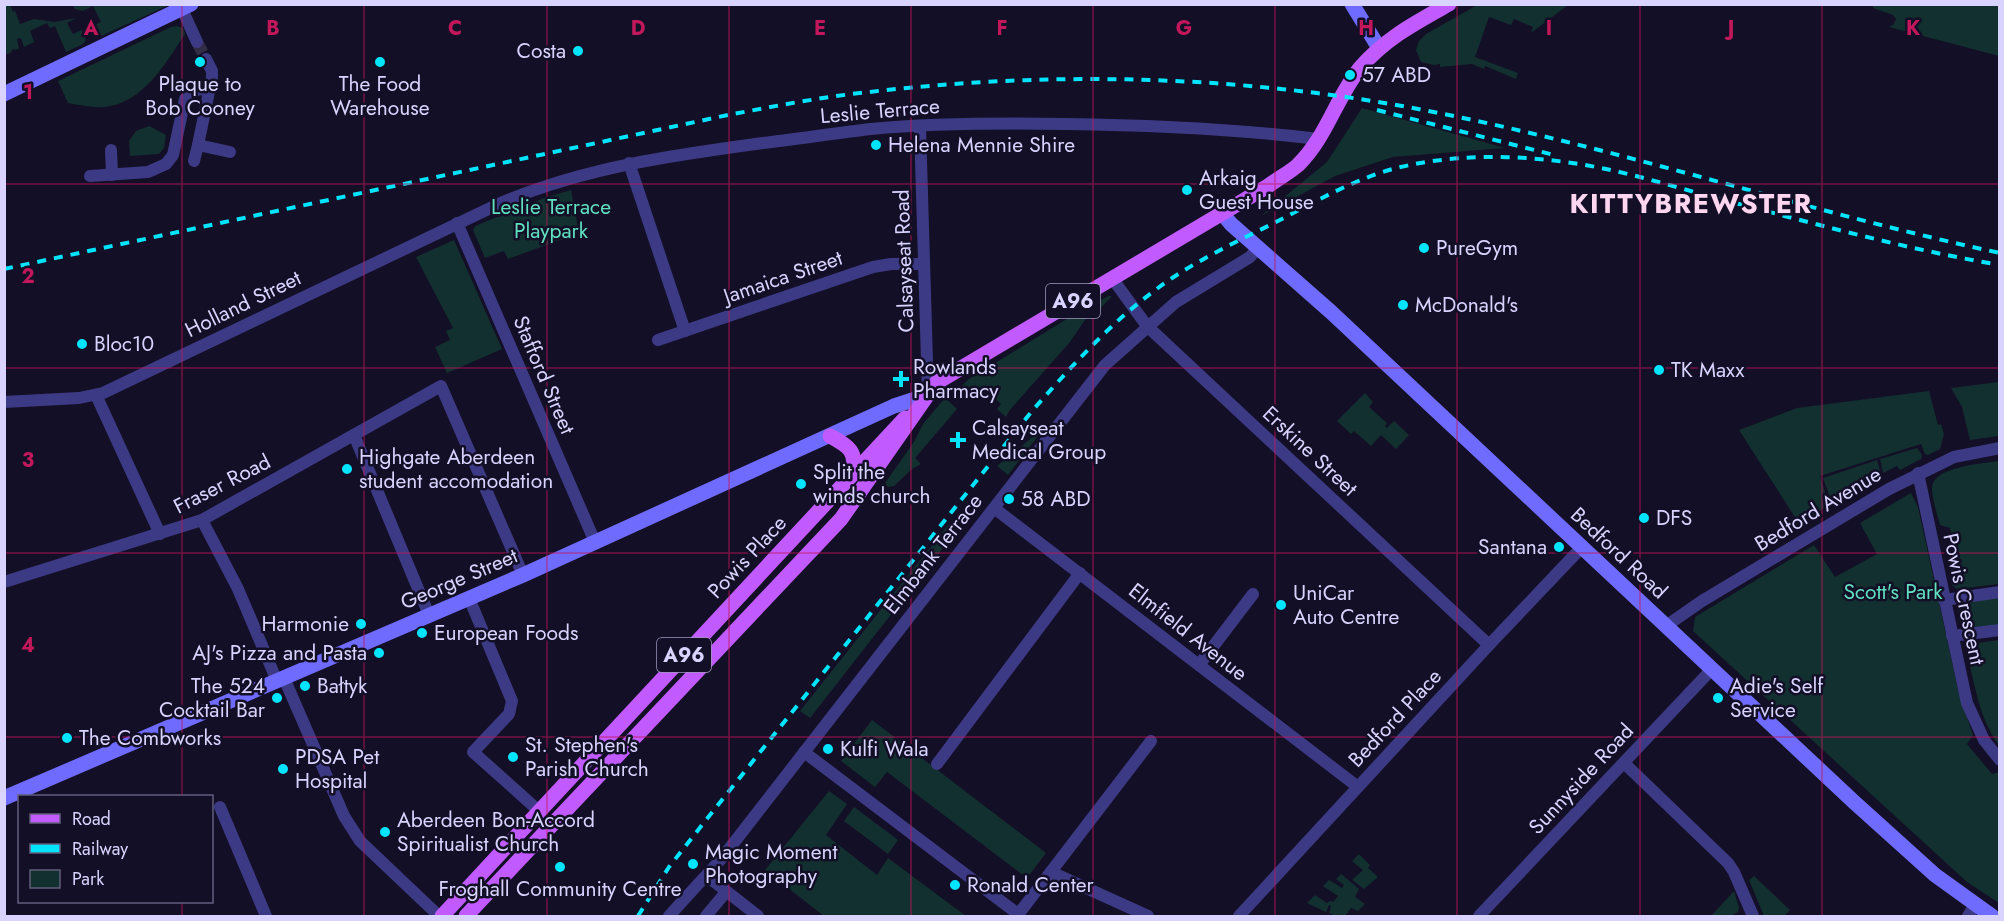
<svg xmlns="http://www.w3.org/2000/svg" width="2004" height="921" font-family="Jost,sans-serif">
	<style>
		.green { fill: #12302f }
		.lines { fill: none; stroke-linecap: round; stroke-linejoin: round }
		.street-tunnel { stroke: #312d47; stroke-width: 12; stroke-dasharray: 12 6; stroke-linecap: butt }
		.street { stroke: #3d3a85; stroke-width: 12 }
		.secondary { stroke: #6f6bff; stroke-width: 15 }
		.primary { stroke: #c25bff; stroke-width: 15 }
		.rail { stroke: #00e5ff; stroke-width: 4; stroke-dasharray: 9 8; stroke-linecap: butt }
		.grid { fill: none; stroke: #c2185b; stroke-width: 1.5; stroke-opacity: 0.55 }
		.poi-dot { fill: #00e5ff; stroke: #130f26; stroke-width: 2 }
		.labels { text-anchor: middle; stroke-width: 5; stroke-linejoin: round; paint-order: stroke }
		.shield { fill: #130f26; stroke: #9e99be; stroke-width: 1.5 }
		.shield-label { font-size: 20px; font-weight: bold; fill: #d9d4ff }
		.poi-label { font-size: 21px; fill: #d9d4ff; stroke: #130f26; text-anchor: start }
		.street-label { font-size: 21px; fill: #d9d4ff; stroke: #130f26 }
		.park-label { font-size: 21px; fill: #5fe0c0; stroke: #130f26 }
		.district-label { font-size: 27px; font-weight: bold; letter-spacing: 1.5px; fill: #ffd6f0; stroke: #130f26 }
		.grid-label { font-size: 20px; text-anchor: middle; font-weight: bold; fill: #c2185b; stroke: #130f26; stroke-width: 5; stroke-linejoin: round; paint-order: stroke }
	</style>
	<rect width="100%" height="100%" fill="#130f26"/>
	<g class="green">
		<path d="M1479,4H1568V5L1531,33L1533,27L1514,19L1511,25L1489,17L1475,57L1518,73L1516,79L1485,66L1484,69L1472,64L1440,67V64L1434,65L1421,62L1416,50L1419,41L1426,34Z"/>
		<path d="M4,5H10L13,12L15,11L20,24L34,19L54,22L76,18L67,23L73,34L82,30L86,40L83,44L66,52L55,26L50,28L47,23L30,31L34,42L24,47L21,38L17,39L19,49L11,50L12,52L5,55Z"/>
		<path d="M75,5V4L169,5L101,36L96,35L92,26L101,22L93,6L83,11L75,9L73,6Z"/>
		<path d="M1872,5H1999V56L1889,27L1894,24L1896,19L1893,15L1873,8Z"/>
		<path d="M177,26L183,28L185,34C166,63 143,103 105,107C93,108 80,105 68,103L58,81L171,27Z"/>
		<path d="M1362,108L1505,148L1393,157L1335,176L1261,216L1327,162Z"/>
		<path d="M149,126L166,135L164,148L159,154L130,156L129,141L136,131Z"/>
		<path d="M571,190L579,233L508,259L504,251L485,258L473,230L475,226L544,198Z"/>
		<path d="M454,240L502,349L447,373L435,347L450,340L446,331L453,328L416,257Z"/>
		<path d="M1109,296H1112L1095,314L1086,311L1087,317L1070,342L1009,411L1006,417L997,409L1001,404L984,388L969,398L958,389L969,379L1083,309Z"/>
		<path d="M1999,382V436L1970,440L1962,407L1951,388Z"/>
		<path d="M1929,391L1938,425L1941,424L1944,434L1940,449L1928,455L1925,454L1921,444L1820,476L1828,502L1827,506L1800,525L1739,430L1797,408Z"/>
		<path d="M1365,393L1373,402L1369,407L1387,423L1385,426L1387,428L1394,421L1409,435L1396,449L1381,435L1371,446L1354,431L1351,434L1337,421Z"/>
		<path d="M945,398L957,409L915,458L921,464L912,469L894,486L888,487L885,483L914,442L923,424Z"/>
		<path d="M1045,427L1008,475L997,466Z"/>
		<path d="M1917,448L1922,455L1921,459L1900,470L1897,466L1883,473L1880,459Z"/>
		<path d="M1877,460L1882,478L1846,495L1843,490L1830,497L1823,478Z"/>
		<path d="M1999,461V584L1957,589L1952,585L1949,571L1955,565L1958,567L1959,565L1950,528L1940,525C1938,516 1929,491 1933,483C1939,467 1984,463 1999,461Z"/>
		<path d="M1911,493L1918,507L1959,694L1973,735L1967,744L1992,774L1999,772V903L1967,882L1693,631L1695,617L1814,545L1835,577L1877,554L1860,523Z"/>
		<path d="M949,524L957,530L810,718L800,711Z"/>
		<path d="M1999,597V625L1971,628L1962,625C1948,598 1982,600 1999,597Z"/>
		<path d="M1999,640H2000L1999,745C1979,719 1975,685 1967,653C1972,641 1987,642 1999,640Z"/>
		<path d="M872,720L1046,853L1027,878L887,772L875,787L841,761Z"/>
		<path d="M829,791L847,804L826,835L877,875L888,858L966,916H824L765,870Z"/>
		<path d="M854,807L898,840L888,854L844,821Z"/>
		<path d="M1359,854L1370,865L1368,868L1378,877L1364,889L1352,880L1363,870L1352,861Z"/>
		<path d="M1341,874L1359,889L1355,897L1365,904L1358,911L1351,908L1345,916H1336L1329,913L1331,906L1329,905L1326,912L1307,903L1315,895L1327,903L1330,901L1333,902L1338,896L1323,886L1329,880L1342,888L1344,885L1336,879Z"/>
		<path d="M1754,876L1790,910L1784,916H1764L1749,880Z"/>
		<path d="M1734,891L1739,908L1738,912L1730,916H1711Z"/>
	</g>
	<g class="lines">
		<path class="street-tunnel" d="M197,42L206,59"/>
		<g class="street">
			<path d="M182,9L197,42"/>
			<path d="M206,59L212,71V77L198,145L230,152"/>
			<path d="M920,126L928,395"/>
			<path d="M111,150L112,175"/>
			<path d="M194,161L198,145"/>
			<path d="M629,163L685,331"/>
			<path d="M90,176L148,172L166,164L173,155L185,99L198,89L209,90"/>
			<path d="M457,223L595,542"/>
			<path d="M1112,278L1147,326L1489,645"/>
			<path d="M658,340L873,267L891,264H922"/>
			<path d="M96,395L160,534"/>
			<path d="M4,402L79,398L103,393L503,202C587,167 674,155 763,143C799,139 835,133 871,129C936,123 1001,123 1066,124C1150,125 1235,129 1319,139"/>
			<path d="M354,435L429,615"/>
			<path d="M1918,473L1967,703L1984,740L2000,760"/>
			<path d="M994,508L1358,787"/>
			<path d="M202,520L238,589L277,681"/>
			<path d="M4,582L202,520L441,386L523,575"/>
			<path d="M469,598L512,701L509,714L473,752L539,811"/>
			<path d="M1944,600L2000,592"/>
			<path d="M1666,626L1702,601L1889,489L1954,457L2000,448"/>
			<path d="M1952,636L2000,630"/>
			<path d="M1199,665L1253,594"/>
			<path d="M284,678L344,816L360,841L439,916"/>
			<path d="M804,752L1018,914"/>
			<path d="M1624,763L1728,863L1734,872L1753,916"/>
			<path d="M937,764L1080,573"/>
			<path d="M220,807L266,916"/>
			<path d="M1051,872L1148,916"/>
			<path d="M707,876L758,916"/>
			<path d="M669,916L722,858L1105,365L1176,302L1250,257L1258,248"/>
			<path d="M706,916L726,892"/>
			<path d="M1017,916L1151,741"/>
			<path d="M1239,916L1489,645L1582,547"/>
			<path d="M1479,916L1712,669"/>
			<path d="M1968,916L1975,905"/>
		</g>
		<g class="secondary">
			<path d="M1352,4L1379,48"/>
			<path d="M4,94L191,4"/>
			<path d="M1222,213L1231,224L1331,312L1854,802L1935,875L1992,916"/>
			<path d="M4,798L523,575L894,406L928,395"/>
		</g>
		<g class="primary">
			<path d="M830,436C849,446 858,452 852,475"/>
			<path d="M442,916L905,418"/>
			<path d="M466,916L841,519L936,383L1268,186C1277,179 1289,173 1298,165C1326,138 1336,98 1360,68C1386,38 1415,23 1449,4"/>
		</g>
		<g class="rail">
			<path d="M1377,110L1554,155"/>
			<path d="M4,269L728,115C775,106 822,97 869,92C1050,71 1234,75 1413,108C1611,145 1803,211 2000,253"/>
			<path d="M638,916L669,867L706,820L1032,411C1071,367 1110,323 1158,288C1193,262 1234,243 1274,223C1317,201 1362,174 1410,165C1473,152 1544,156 1606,169C1644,177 1682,189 1720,199C1812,223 1905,249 2000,265"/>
		</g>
	</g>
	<path class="grid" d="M182,4V796M364,4V916M547,4V916M729,4V916M911,4V916M1093,4V916M1275,4V916M1457,4V916M1640,4V916M1822,4V916M4,184H2000M4,368H2000M4,553H2000M4,737H2000M182,902V916"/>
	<g class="poi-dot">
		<circle cx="578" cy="51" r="6"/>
		<circle cx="200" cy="62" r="6"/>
		<circle cx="380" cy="62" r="6"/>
		<circle cx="1350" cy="75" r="6"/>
		<circle cx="876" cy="145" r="6"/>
		<circle cx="1187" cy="190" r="6"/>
		<circle cx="1424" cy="248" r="6"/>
		<circle cx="1403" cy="305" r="6"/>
		<circle cx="82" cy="344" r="6"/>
		<circle cx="1659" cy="370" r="6"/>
		<path d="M898 370h6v6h6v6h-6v6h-6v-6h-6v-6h6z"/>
		<path d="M955 431h6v6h6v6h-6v6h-6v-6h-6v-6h6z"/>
		<circle cx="347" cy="469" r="6"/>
		<circle cx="801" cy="484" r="6"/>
		<circle cx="1009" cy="499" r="6"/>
		<circle cx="1644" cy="518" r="6"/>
		<circle cx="1559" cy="547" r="6"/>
		<circle cx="1281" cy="605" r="6"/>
		<circle cx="361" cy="624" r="6"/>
		<circle cx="422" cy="633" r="6"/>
		<circle cx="379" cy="653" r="6"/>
		<circle cx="305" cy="686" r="6"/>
		<circle cx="277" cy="698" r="6"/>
		<circle cx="1718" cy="698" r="6"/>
		<circle cx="67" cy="738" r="6"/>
		<circle cx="828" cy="749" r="6"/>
		<circle cx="513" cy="757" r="6"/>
		<circle cx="283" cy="769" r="6"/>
		<circle cx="385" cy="832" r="6"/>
		<circle cx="693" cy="864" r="6"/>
		<circle cx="560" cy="867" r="6"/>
		<circle cx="955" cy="885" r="6"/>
	</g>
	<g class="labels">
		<g class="shield">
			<rect x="1046" y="284" width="54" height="34" rx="4.5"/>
			<rect x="657" y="638" width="54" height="34" rx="4.5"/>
		</g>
		<g class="shield-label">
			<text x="1073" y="308">A96</text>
			<text x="684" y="662">A96</text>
		</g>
		<g class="poi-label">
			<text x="566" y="58" text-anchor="end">Costa</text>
			<text x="1362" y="82">57 ABD</text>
			<text x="200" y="91" text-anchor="middle">Plaque to<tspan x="200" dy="24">Bob Cooney</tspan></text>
			<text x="380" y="91" text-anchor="middle">The Food<tspan x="380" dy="24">Warehouse</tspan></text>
			<text x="888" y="152">Helena Mennie Shire</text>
			<text x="1199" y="185">Arkaig<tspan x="1199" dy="24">Guest House</tspan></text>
			<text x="1436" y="255">PureGym</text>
			<text x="1415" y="312">McDonald's</text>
			<text x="94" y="351">Bloc10</text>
			<text x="913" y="374">Rowlands<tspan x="913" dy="24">Pharmacy</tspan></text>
			<text x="1671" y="377">TK Maxx</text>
			<text x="972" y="435">Calsayseat<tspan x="972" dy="24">Medical Group</tspan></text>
			<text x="359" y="464">Highgate Aberdeen<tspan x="359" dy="24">student accomodation</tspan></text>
			<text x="813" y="479">Split the<tspan x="813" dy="24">winds church</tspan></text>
			<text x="1021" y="506">58 ABD</text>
			<text x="1656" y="525">DFS</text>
			<text x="1547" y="554" text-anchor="end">Santana</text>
			<text x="1293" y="600">UniCar<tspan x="1293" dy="24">Auto Centre</tspan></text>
			<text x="349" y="631" text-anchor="end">Harmonie</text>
			<text x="434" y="640">European Foods</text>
			<text x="367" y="660" text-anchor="end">AJ's Pizza and Pasta</text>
			<text x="265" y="693" text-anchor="end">The 524<tspan x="265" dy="24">Cocktail Bar</tspan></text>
			<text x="317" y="693">Bałtyk</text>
			<text x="1730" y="693">Adie's Self<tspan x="1730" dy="24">Service</tspan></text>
			<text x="79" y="745">The Combworks</text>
			<text x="525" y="752">St. Stephen's<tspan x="525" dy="24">Parish Church</tspan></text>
			<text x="840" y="756">Kulfi Wala</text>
			<text x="295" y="764">PDSA Pet<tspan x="295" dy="24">Hospital</tspan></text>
			<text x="397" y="827">Aberdeen Bon-Accord<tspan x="397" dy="24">Spiritualist Church</tspan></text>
			<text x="705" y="859">Magic Moment<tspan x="705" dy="24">Photography</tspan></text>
			<text x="967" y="892">Ronald Center</text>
			<text x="560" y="896" text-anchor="middle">Froghall Community Centre</text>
		</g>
		<g class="street-label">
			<text transform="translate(880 111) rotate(-5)" y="7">Leslie Terrace</text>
			<text transform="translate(904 261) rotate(-92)" y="7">Calsayseat Road</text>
			<text transform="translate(783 277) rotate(-19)" y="7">Jamaica Street</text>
			<text transform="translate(243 304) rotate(-26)" y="7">Holland Street</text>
			<text transform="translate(544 375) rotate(67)" y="7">Stafford Street</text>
			<text transform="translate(1310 451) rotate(43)" y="7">Erskine Street</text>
			<text transform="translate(222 484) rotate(-27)" y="7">Fraser Road</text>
			<text transform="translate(1818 509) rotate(-31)" y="7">Bedford Avenue</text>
			<text transform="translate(1619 553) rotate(43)" y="7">Bedford Road</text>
			<text transform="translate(933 554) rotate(-52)" y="7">Elmbank Terrace</text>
			<text transform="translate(747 557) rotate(-47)" y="7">Powis Place</text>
			<text transform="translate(459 579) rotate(-23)" y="7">George Street</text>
			<text transform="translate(1964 599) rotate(78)" y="7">Powis Crescent</text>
			<text transform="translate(1188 632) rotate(38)" y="7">Elmfield Avenue</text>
			<text transform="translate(1395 718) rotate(-47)" y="7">Bedford Place</text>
			<text transform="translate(1581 779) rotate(-47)" y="7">Sunnyside Road</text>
		</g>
		<g class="park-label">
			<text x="551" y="214">Leslie Terrace<tspan x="551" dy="24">Playpark</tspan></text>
			<text x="1893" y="599">Scott's Park</text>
		</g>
		<g class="district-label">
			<text x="1691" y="213">KITTYBREWSTER</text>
		</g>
	</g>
	<g class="grid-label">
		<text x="91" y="35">A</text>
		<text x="273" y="35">B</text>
		<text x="455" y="35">C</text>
		<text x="638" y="35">D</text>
		<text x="820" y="35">E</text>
		<text x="1002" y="35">F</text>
		<text x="1184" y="35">G</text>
		<text x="1366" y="35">H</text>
		<text x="1549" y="35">I</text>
		<text x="1731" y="35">J</text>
		<text x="1913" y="35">K</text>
		<text x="28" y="99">1</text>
		<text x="28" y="283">2</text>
		<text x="28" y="467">3</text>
		<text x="28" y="652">4</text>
	</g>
	<rect width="2004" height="921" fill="none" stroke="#d9d4ff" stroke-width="12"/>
	<rect x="18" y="795" width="195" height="108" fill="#130f26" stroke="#625e7d" stroke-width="1.5"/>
	<rect x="30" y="814" width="30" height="9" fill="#c25bff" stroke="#625e7d" stroke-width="1.5"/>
	<text x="72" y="825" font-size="18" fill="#d9d4ff">Road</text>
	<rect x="30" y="844" width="30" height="9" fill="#00e5ff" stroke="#625e7d" stroke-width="1.5"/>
	<text x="72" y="855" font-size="18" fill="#d9d4ff">Railway</text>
	<rect x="30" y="870" width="30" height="18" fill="#12302f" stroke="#625e7d" stroke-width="1.5"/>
	<text x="72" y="885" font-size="18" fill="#d9d4ff">Park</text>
</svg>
